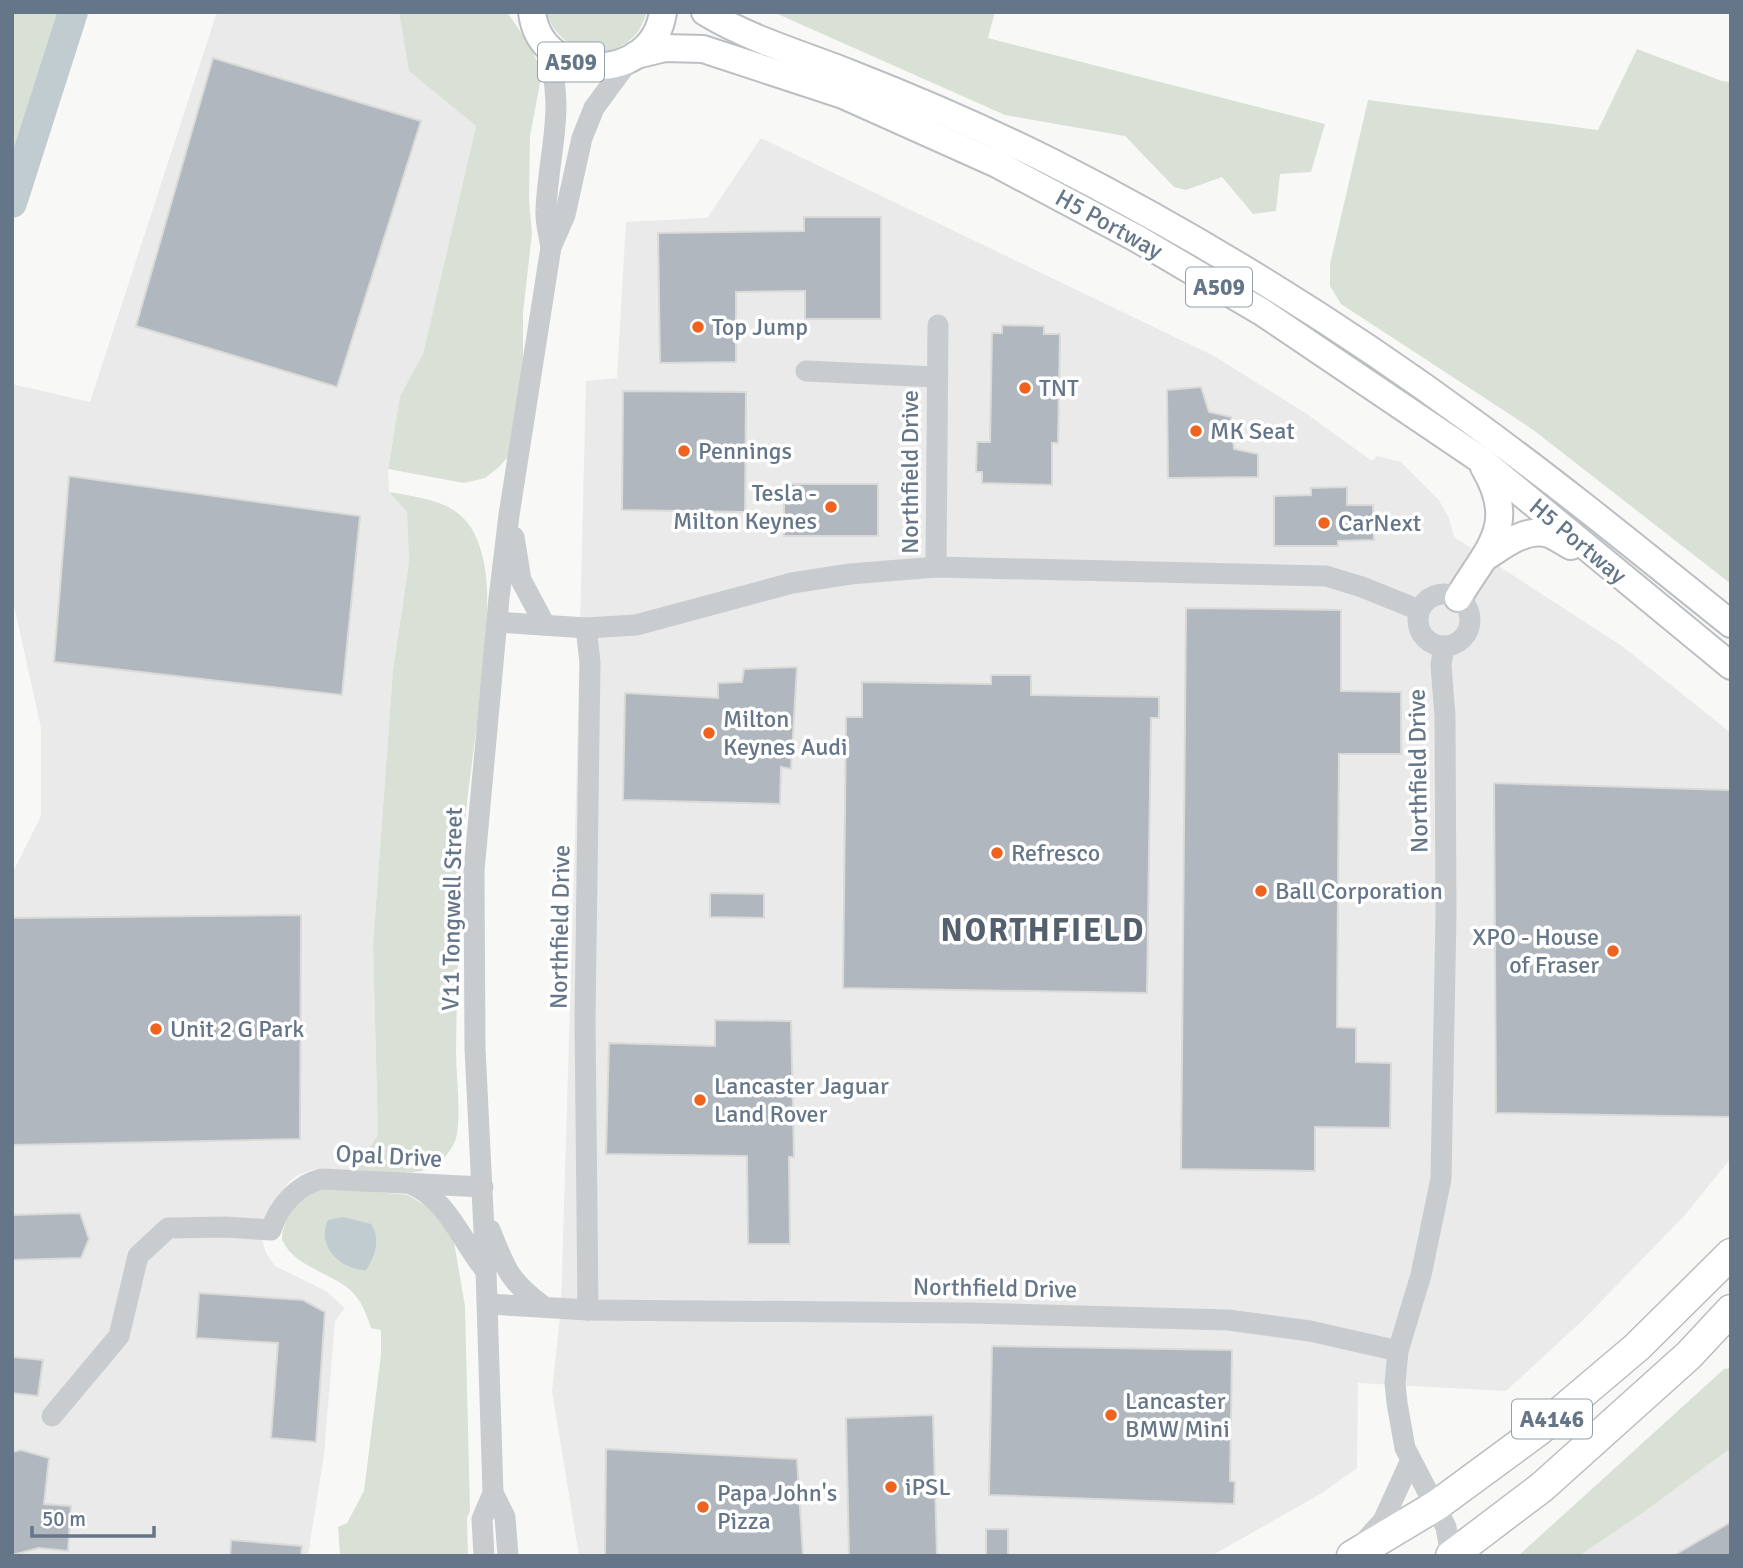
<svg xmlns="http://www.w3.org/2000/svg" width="1743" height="1568" font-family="Signika,sans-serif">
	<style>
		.built { fill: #e9eae9 }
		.green { fill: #d9e1d6 }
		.water { fill: #c1ccd1 }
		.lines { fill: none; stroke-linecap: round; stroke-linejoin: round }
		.river { stroke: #c1ccd1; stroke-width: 30 }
		.building { fill: #b0b7be; stroke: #dadad8; stroke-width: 2 }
		.major-casing { stroke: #bbbfc3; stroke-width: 30 }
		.highway-casing { stroke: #babdc1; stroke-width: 33 }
		.minor { stroke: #c8cccf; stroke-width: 21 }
		.major { stroke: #fff; stroke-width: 26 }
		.highway { stroke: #fff; stroke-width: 30 }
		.poi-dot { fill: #ef631f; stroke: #fff; stroke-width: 2.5 }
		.labels { text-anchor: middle; stroke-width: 7; stroke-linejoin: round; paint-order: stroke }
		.shield { fill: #fff; stroke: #939fac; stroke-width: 2 }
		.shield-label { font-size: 23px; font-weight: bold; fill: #657689 }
		.street-label { font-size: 24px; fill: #657689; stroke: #fff }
		.poi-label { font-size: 24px; fill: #657689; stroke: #fff; text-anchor: start }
		.district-label { font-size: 32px; font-weight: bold; letter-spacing: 2px; fill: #54606d; stroke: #fff }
	</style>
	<rect width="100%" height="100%" fill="#f8f9f6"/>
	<g class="built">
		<path d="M217,12H399L410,71L476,126L423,354L400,396L388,469L389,492L407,512L409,562L393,670L373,945L378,1135L354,1170H311L298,1175L289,1182L264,1219L261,1236L266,1253L275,1266L326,1291L345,1308L335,1321L324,1454L308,1556H12V874L41,816V728L12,596V384L90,402Z"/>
		<path d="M761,138L1214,356L1307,414L1372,461L1377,456L1401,462L1439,500L1449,518L1454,537L1622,646L1731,733V1158L1685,1215L1583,1320L1506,1391L1358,1383L1357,1468L1322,1493L1211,1556H579L552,1391L561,1307L575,837L586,381L617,378L626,222L707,218Z"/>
		<path d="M1731,1448V1556H1579L1644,1512Z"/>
	</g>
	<g class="green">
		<path d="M12,12H74L12,205Z"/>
		<path d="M399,12H507L529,44L541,70V78L530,136L529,199L532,233L523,313V370L508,457L499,467L485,478L464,483L388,469L400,396L423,354L476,126L409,71Z"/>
		<path d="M546,12H647C643,23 639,33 630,40C600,66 556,47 546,12Z"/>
		<path d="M773,12H995L988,38L1325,124L1311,172L1280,174L1276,211L1253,214L1222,177L1186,190L1174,187L1125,136L1005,115Z"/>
		<path d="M1637,49L1722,81L1731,82V584L1532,429L1341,304L1330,286V264L1368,100L1598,130Z"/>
		<path d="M389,492C426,499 460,500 477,539C492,577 487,615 484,654C479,728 464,801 461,875C458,933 457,991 456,1050C456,1077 461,1107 457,1134C456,1141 452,1148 448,1153C429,1182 384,1172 354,1170L378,1135L373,945L393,670L409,562L407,512Z"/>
		<path d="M324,1187L408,1195L434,1211L454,1242L465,1306L470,1511L467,1518L468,1556H340L338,1527L347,1523L364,1491L381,1354V1330L371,1328C366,1313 361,1299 349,1289C327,1271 295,1267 282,1240C282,1215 304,1196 324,1187Z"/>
		<path d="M1731,1368V1448L1644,1512L1579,1556H1518L1724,1369Z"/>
	</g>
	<path class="water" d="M343,1217L371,1224C381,1238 375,1257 366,1270C340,1270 316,1246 328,1220Z"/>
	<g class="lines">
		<path class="river" d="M12,203L73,12"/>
	</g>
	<g class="building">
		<path d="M213,58L421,121L337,387L136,326Z"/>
		<path d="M804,217H881V319H805V291L736,292V362L660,363L658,233L804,231Z"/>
		<path d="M1002,325L1044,326V334H1060L1058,443H1052V485L982,483V472H976L977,442H990L992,333H1002Z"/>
		<path d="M1201,387L1209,412L1231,417L1234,449L1258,454V477L1168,478L1167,390Z"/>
		<path d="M623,391L746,392L745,512L622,510Z"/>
		<path d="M69,476L360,516L342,695L54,662Z"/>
		<rect x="784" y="484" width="94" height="52"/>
		<path d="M1347,487V505H1373L1374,540L1338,541V546H1274V496L1311,495V488Z"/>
		<path d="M1186,608L1341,610V691L1401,692V754H1339L1337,1027L1356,1028V1062L1391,1063L1390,1128L1315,1127V1171L1181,1169Z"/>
		<path d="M797,667L791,769L781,767L780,804L623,800L625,693L718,698V683L742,682L744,669Z"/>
		<path d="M991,675H1031V695L1159,697V718H1151L1147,993L843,988L846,717H862V682L991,684Z"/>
		<path d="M1494,783L1731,790V1117L1496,1113Z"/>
		<path d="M710,893L764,894V918L710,917Z"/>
		<path d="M301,915L300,1139L12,1145V918Z"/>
		<path d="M715,1020L791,1021L794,1157H789L790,1244H748L747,1156L606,1154L609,1043L715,1046Z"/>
		<path d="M80,1213L89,1239L81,1258L12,1260V1215Z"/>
		<path d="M199,1293L303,1300L325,1312L316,1442L271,1438L278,1343L196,1338Z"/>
		<path d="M992,1346L1232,1350L1230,1481L1235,1482L1234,1504L989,1495Z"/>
		<path d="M12,1357L43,1360L38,1396L12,1393Z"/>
		<path d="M933,1415L937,1556H849L846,1418Z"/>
		<path d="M606,1449L797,1459L803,1556H605Z"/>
		<path d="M21,1450L49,1458L44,1504L71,1506L68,1551L39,1548L12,1555V1452Z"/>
		<path d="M1731,1522V1556H1673Z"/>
		<rect x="986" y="1529" width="22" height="27"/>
		<path d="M231,1540L302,1546L301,1556H230Z"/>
	</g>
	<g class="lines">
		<g class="major-casing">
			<g id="major">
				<path d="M532,12C540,84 653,85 663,12"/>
				<path d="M705,12C749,39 801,54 849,73C918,100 987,130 1053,163C1200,238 1341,325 1474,423C1562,487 1646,556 1731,624"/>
				<path d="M636,55L665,48L703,49L843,95L997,164L1136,238L1262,312L1481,460L1731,666"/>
				<path d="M1487,556C1503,546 1524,529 1545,533C1553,534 1563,542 1571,546"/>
				<path d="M1458,598C1487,549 1519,526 1484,467"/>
			</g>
		</g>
		<g class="highway-casing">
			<g id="highway">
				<path d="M1352,1556L1437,1505L1539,1430L1637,1347L1731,1254"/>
				<path d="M1451,1556L1542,1487L1689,1355L1731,1310"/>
			</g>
		</g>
		<g class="minor">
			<path d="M544,42C568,105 549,146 546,209C545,221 549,235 551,247"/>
			<path d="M806,371L936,377"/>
			<path d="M514,537L521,580L545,625"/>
			<path d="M936,567L938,325"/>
			<circle cx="1444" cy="620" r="26"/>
			<path d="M498,622L586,628L636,625L792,583L850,574L936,567L1326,576L1362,587L1419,610"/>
			<path d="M586,628L590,662L585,1020L588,1310"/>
			<path d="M1444,646L1441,665L1445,716L1446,916L1441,1179L1421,1275L1398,1351L1395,1383L1397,1403L1405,1448L1446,1527L1451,1556"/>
			<path d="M411,1184C450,1202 461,1241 486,1271"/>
			<path d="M490,1230C506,1269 508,1280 543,1306"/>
			<path d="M488,1304L588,1310L969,1313L1228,1320L1310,1331L1398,1351"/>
			<path d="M52,1416L119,1336L138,1256L168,1228L225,1227L271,1230C278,1207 298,1184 322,1179L483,1187"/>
			<path d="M493,1493L505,1517L508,1556"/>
			<path d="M1365,1541L1383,1521L1410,1462"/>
			<path d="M484,1556L482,1519L493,1493L486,1271L475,1049L474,871L499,598L509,515L551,247L565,215L582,138L594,108L630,59"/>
		</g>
		<use href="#major" class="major"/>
		<use href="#highway" class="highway"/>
	</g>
	<g class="poi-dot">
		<circle cx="698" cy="327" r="7"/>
		<circle cx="1025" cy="388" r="7"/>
		<circle cx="1196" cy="431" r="7"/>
		<circle cx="684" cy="451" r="7"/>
		<circle cx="831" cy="507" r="7"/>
		<circle cx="1324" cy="523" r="7"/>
		<circle cx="709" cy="733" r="7"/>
		<circle cx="997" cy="853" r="7"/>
		<circle cx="1261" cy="891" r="7"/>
		<circle cx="1613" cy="951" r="7"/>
		<circle cx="156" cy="1029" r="7"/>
		<circle cx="700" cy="1100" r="7"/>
		<circle cx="1111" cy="1415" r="7"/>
		<circle cx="891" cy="1487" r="7"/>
		<circle cx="703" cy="1507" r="7"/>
	</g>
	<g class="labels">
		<g class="shield">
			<rect x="538" y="42.5" width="66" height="39" rx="5"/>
			<rect x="1186" y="267.5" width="66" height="39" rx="5"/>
			<rect x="1512" y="1399.5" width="80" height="39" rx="5"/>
		</g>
		<g class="shield-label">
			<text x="571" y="70">A509</text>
			<text x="1219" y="295">A509</text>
			<text x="1552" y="1427">A4146</text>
		</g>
		<g class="street-label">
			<text transform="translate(1109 224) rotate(29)" y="8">H5 Portway</text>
			<text transform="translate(910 472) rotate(-90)" y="8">Northfield Drive</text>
			<text transform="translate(1578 541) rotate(40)" y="8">H5 Portway</text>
			<text transform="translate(1418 771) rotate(-91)" y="8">Northfield Drive</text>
			<text transform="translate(452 909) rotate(-89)" y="8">V11 Tongwell Street</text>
			<text transform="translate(560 927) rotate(-89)" y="8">Northfield Drive</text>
			<text transform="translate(389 1156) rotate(3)" y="8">Opal Drive</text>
			<text transform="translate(995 1288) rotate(1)" y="8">Northfield Drive</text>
		</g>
		<g class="poi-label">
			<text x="712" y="335">Top Jump</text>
			<text x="1039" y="396">TNT</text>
			<text x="1210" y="439">MK Seat</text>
			<text x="698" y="459">Pennings</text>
			<text x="817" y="501" text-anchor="end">Tesla -<tspan x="817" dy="28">Milton Keynes</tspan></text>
			<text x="1338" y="531">CarNext</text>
			<text x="723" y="727">Milton<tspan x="723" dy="28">Keynes Audi</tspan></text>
			<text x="1011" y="861">Refresco</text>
			<text x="1275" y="899">Ball Corporation</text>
			<text x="1599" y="945" text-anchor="end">XPO - House<tspan x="1599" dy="28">of Fraser</tspan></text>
			<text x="170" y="1037">Unit 2 G Park</text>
			<text x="714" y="1094">Lancaster Jaguar<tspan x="714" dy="28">Land Rover</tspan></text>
			<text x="1125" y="1409">Lancaster<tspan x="1125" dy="28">BMW Mini</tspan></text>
			<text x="905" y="1495">iPSL</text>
			<text x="717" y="1501">Papa John's<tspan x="717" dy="28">Pizza</tspan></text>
		</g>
		<g class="district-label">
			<text x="1043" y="941">NORTHFIELD</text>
		</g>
	</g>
	<rect width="1743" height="1568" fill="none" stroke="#657689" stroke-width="28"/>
	<path d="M32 1526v10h122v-10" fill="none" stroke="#657689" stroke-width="3.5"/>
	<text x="42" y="1526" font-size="21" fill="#657689" stroke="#ffffff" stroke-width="5" paint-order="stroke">50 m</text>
</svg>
